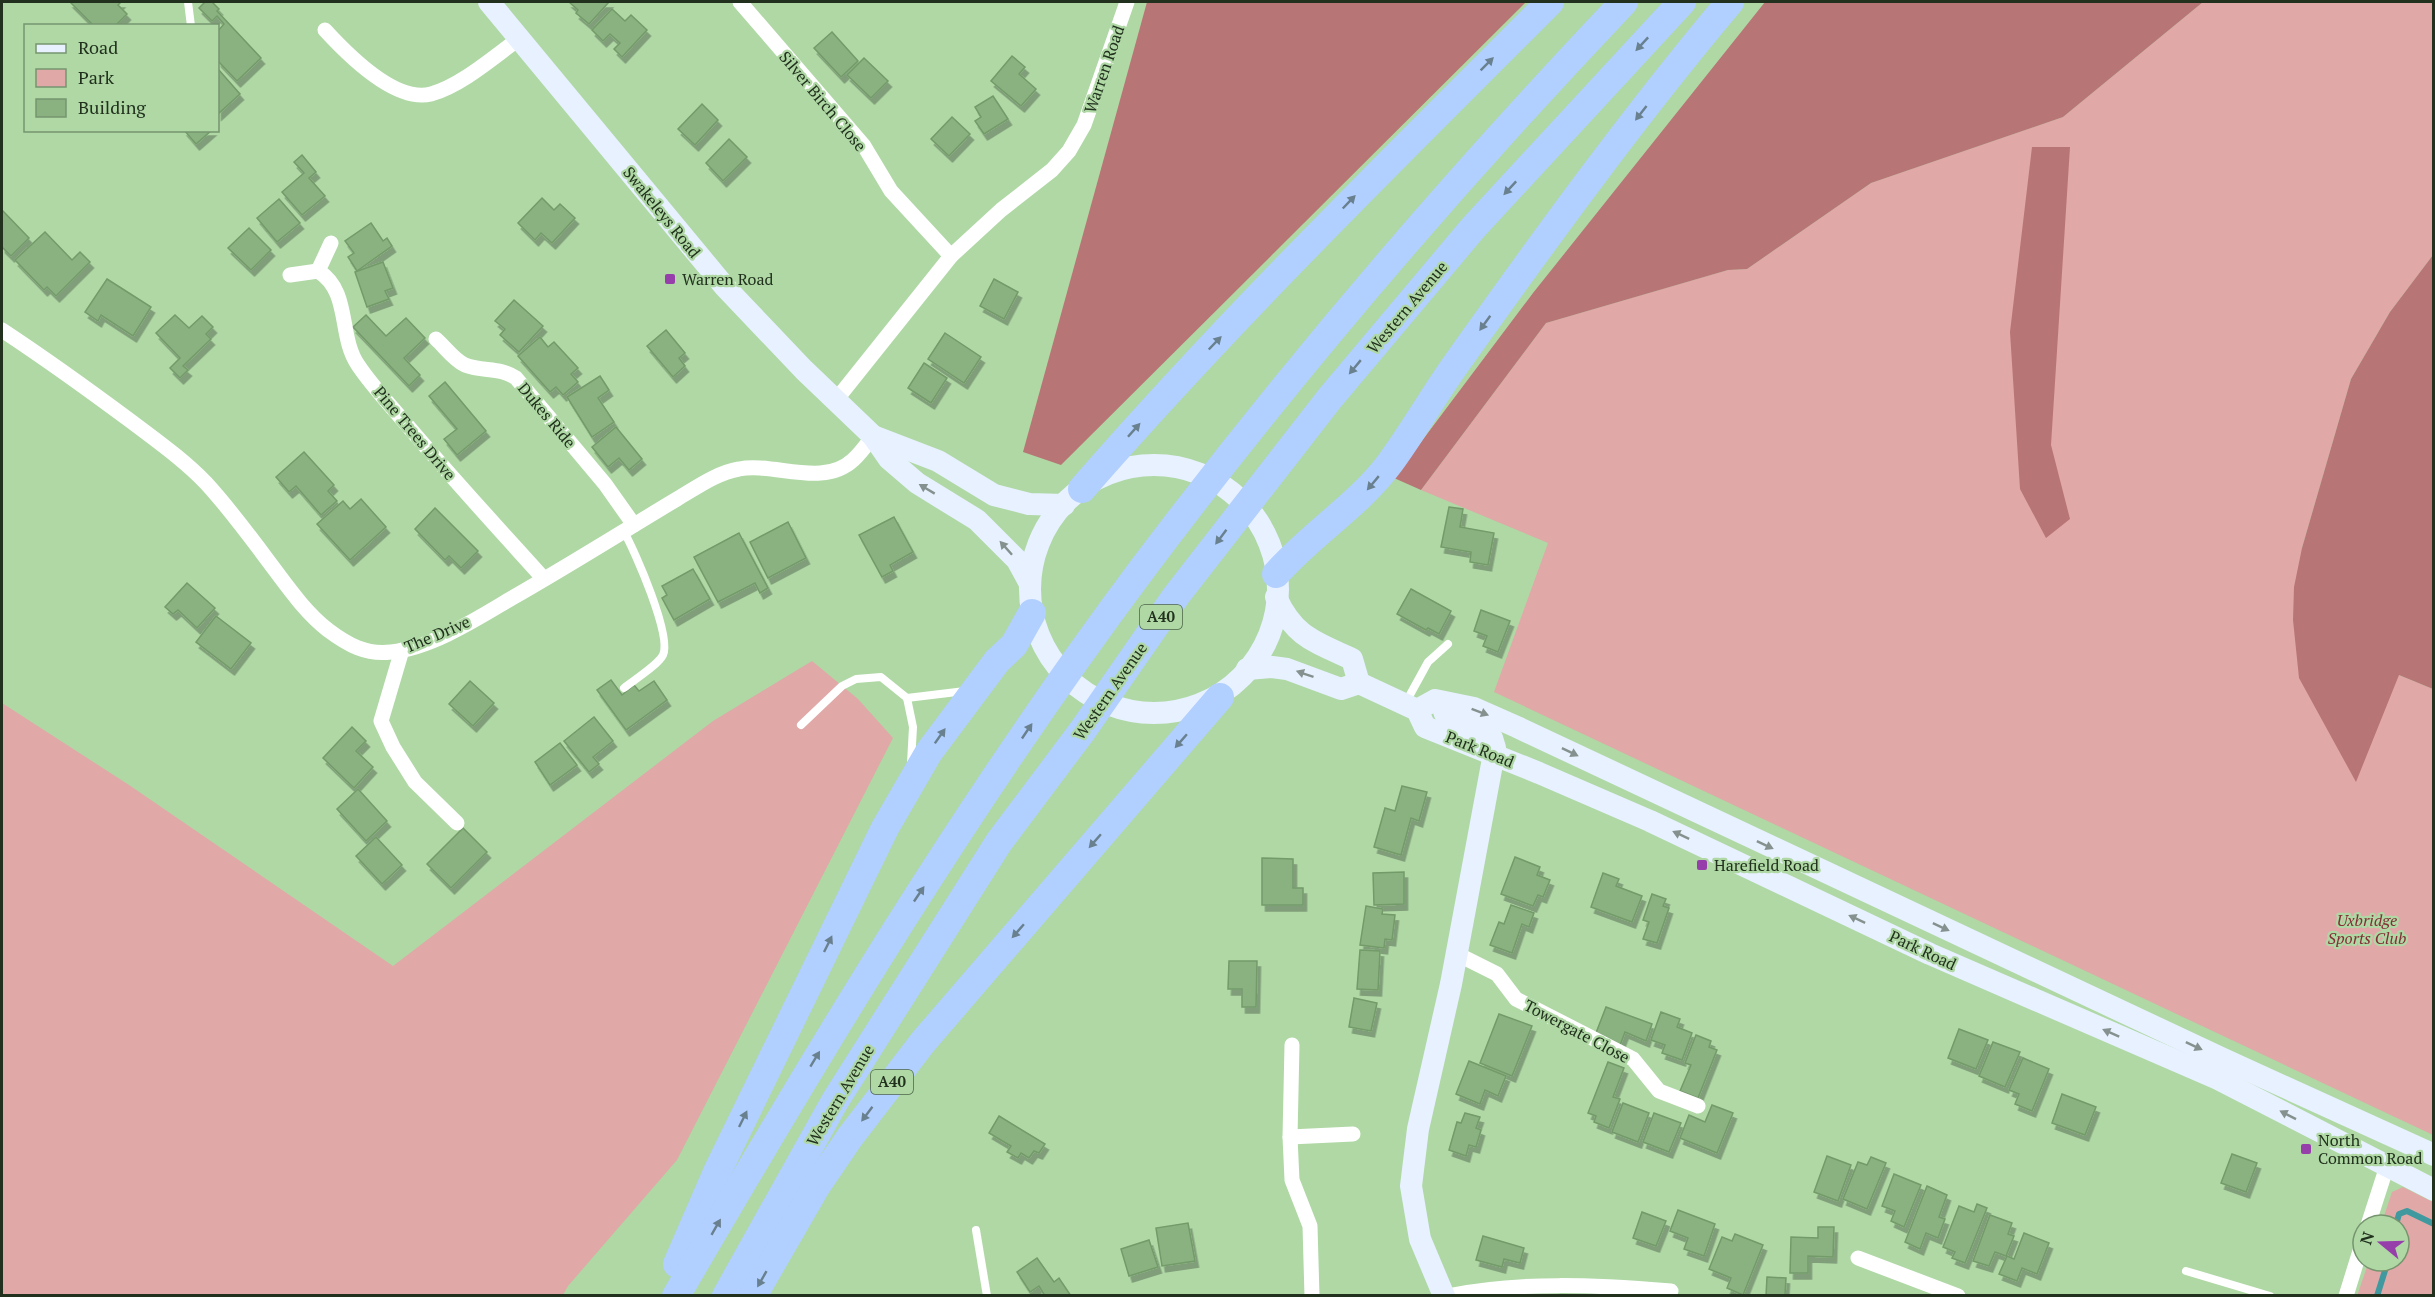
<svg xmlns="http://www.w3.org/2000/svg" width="2435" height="1297" font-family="'PT Serif',serif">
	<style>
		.green { fill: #e0a8a7 }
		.forest { fill: #b87575 }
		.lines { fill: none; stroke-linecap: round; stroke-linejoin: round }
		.stream { stroke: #3f999e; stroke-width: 6 }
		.building { fill: #8ab280; stroke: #739a69; stroke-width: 1.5; filter: url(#shadow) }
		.lane { stroke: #fff; stroke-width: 8 }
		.street { stroke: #fff; stroke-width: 15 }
		.secondary { stroke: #e8f1ff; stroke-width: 22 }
		.highway { stroke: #b1cfff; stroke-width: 28 }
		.oneway { fill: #69808e }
		.oneway2 { fill: #84918e }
		.poi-dot { fill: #963fab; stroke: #afd8a5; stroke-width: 2 }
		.labels { text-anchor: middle; stroke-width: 4.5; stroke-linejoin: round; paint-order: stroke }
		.shield { fill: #afd8a5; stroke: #4c6346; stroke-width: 1.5 }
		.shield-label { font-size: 15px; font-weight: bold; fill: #21311d }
		.street-label { font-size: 16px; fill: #21311d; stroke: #afd8a5 }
		.poi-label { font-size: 16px; fill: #21311d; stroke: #afd8a5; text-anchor: start }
		.park-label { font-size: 16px; font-style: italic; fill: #832f35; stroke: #afd8a5 }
	</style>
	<defs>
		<filter id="shadow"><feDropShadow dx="3.5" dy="6" stdDeviation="0" flood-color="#0004"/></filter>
	</defs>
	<rect width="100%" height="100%" fill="#afd8a5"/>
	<g class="green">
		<path d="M2203,2H2433V255L2390,312L2351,379L2302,548L2399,675L2433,689V1135L1494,692L1548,543L1421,490L1546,323L1728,270L1747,269L1871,183L2063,117Z"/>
		<path d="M812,661L858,699L893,738L677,1160L568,1286L563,1295L2,1296V703L129,785L393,966L713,721Z"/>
		<path d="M2403,1187L2433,1202V1295L2357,1296L2369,1261H2399V1225H2381L2392,1192Z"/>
	</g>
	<g class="forest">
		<path d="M1147,2H1526L1061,465L1023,452Z"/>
		<path d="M1765,2H2203L2063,117L1871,183L1747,269L1728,270L1546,323L1421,490L1394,478L1533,293Z"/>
		<path d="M2032,147H2070L2051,445L2070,519L2046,538L2020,489L2010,332Z"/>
		<path d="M2433,255V689L2399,675L2356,782L2299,678L2293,620L2294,587L2302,548L2351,379L2390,312Z"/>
	</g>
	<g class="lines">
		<g class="stream">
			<path d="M2396,1225L2399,1214L2407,1211L2434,1224"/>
			<path d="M2377,1296L2388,1261"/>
		</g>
	</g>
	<g class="building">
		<path d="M70,2H121L118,5L127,14L115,26H94Z"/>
		<path d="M205,2H212L219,9L217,11L261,58L237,81L218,61V31L224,24L217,16L212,21L199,8Z"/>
		<path d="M569,2H609L589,24L576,13L578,10Z"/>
		<path d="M612,9L625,21L631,15L647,30L622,57L614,49L620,43L610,34L603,41L592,30Z"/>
		<path d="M832,32L858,61L841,77L814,48Z"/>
		<path d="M1012,56L1025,67L1019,74L1036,89L1021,106L991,81Z"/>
		<path d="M864,58L888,81L871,98L847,75Z"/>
		<path d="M218,69L240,94L218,114Z"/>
		<path d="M993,96L1008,119L984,134L975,121L981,117L975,107Z"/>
		<path d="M702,104L718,120L695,145L678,129Z"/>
		<path d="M952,117L970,134L949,156L931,139Z"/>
		<path d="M184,130H212L196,144Z"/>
		<path d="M729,139L747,157L723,181L706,163Z"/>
		<path d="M302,155L316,172L309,178L325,196L302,215L282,192L304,173L294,162Z"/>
		<path d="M542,198L554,210L560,204L575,218L552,243L541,233L535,240L518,223Z"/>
		<path d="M279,199L300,223L277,242L257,218Z"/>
		<path d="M2,210L29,238L11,256L2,247Z"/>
		<path d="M371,223L383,241L387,238L392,246L357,271L348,257L354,253L345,241Z"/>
		<path d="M249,228L271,250L251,270L228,248Z"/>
		<path d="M45,232L72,260L80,252L90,262L56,296L47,287L44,290L15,260Z"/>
		<path d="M383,262L393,288L385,291L389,299L367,307L355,272Z"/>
		<path d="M107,279L151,307L133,336L101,315L98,321L85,312Z"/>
		<path d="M994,279L1018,292L1004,319L980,306Z"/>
		<path d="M514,300L543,326L519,352L500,335L505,329L495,321Z"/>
		<path d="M175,315L189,328L202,316L213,327L206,334L211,339L183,366L188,370L180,378L170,368L180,358L156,333Z"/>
		<path d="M366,315L386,336L406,318L425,338L404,358L420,375L409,386L353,327Z"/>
		<path d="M666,330L685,353L679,358L685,366L673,377L647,346Z"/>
		<path d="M945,333L981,357L964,383L928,359Z"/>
		<path d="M540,337L548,347L554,342L578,368L571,374L578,382L563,395L556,387L550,392L518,356Z"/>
		<path d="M924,363L947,378L931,403L908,388Z"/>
		<path d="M600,376L609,390L598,398L614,422L592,437L567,397Z"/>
		<path d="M445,382L486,431L457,455L444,439L457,429L429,396Z"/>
		<path d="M616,427L642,459L629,470L619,458L608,467L592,447Z"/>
		<path d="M304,452L334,485L328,491L337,501L321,515L296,486L289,492L276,477Z"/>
		<path d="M361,499L386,527L350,560L317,524L343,501L350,509Z"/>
		<path d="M1449,507L1463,509L1460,527L1494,533L1488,565L1470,562L1471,552L1441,547Z"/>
		<path d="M435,508L478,551L461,568L449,556L445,560L415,529Z"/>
		<path d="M894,517L913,552L890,565L893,571L882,577L859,535Z"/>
		<path d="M788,522L806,558L768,578L750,542Z"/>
		<path d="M739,533L768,588L760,593L755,583L718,602L694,557Z"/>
		<path d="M693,569L710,599L674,620L662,598L667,595L662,586Z"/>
		<path d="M187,583L215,608L197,628L178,610L173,614L165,607Z"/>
		<path d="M1411,589L1451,611L1439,634L1428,628L1426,630L1397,614Z"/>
		<path d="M1481,610L1510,621L1498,652L1483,646L1487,636L1474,631Z"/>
		<path d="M216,616L251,643L231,669L196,642Z"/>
		<path d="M611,680L622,695L634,685L639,691L654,681L667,700L626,730L597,690Z"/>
		<path d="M470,681L494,703L473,726L449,704Z"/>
		<path d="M594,717L613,741L593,757L599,764L589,772L564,741Z"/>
		<path d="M352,727L366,741L356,751L373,767L354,788L323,758Z"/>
		<path d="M560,743L577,765L550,785L535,762Z"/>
		<path d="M1402,786L1427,792L1419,821L1411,818L1401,855L1374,847L1385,808L1395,811Z"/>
		<path d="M358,789L387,821L366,841L337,809Z"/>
		<path d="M463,828L487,852L451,888L427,864Z"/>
		<path d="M376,837L402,865L382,884L356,856Z"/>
		<path d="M1515,857L1540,867L1537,875L1550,880L1543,897L1538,895L1533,906L1501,894Z"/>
		<path d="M1262,858L1293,859V888H1303V905H1262Z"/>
		<path d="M1404,872V904L1374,905L1373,873Z"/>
		<path d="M1603,873L1619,879L1616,886L1642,896L1632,922L1591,907Z"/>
		<path d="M1652,894L1666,899L1663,906L1669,908L1657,943L1643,939L1649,922L1643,920Z"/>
		<path d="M1511,905L1534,913L1529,927L1522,924L1512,953L1490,945L1499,922L1504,924Z"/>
		<path d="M1366,906L1383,909L1382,914L1395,915L1392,940L1385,939L1384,948L1360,945Z"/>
		<path d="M1360,950L1380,951L1378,990L1357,989Z"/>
		<path d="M1229,961H1257L1256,1007H1242V989H1228Z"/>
		<path d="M1354,998L1377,1003L1371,1031L1349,1027Z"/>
		<path d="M1606,1007L1652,1024L1646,1041L1625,1032L1619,1048L1594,1038Z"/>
		<path d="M1661,1012L1680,1019L1677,1027L1692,1033L1682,1060L1662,1053L1665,1045L1651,1040Z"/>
		<path d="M1499,1014L1532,1026L1512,1076L1480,1063Z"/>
		<path d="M1959,1029L1988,1040L1976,1069L1948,1058Z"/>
		<path d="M1696,1035L1711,1041L1709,1047L1717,1050L1698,1098L1680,1091L1691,1065L1685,1063Z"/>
		<path d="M1993,1042L2020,1052L2005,1087L1979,1076Z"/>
		<path d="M2023,1058L2049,1069L2032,1111L2015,1104L2019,1094L2009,1090Z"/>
		<path d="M1469,1061L1506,1076L1498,1096L1485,1090L1480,1104L1456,1094Z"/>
		<path d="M1608,1062L1624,1068L1613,1097L1620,1099L1609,1128L1594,1122L1596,1116L1588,1113Z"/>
		<path d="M2062,1094L2096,1107L2085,1135L2052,1123Z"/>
		<path d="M1623,1103L1649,1113L1638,1142L1612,1132Z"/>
		<path d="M1712,1105L1733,1113L1717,1153L1680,1138L1689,1115L1705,1122Z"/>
		<path d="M1465,1113L1480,1117L1476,1128L1481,1130L1476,1147L1469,1145L1466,1156L1449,1150L1457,1122L1461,1123Z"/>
		<path d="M1654,1113L1681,1123L1669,1152L1643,1142Z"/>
		<path d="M999,1116L1045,1144L1039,1153L1034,1151L1029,1158L1021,1153L1018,1158L1007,1152L1011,1146L989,1133Z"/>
		<path d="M2232,1154L2257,1163L2246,1192L2221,1183Z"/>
		<path d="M1827,1156L1851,1165L1838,1201L1814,1192Z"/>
		<path d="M1871,1157L1886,1163L1867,1209L1843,1199L1858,1162L1867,1165Z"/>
		<path d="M1894,1174L1921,1185L1904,1227L1891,1221L1895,1211L1882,1206Z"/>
		<path d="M1927,1186L1947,1195L1939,1217L1945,1219L1938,1238L1926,1233L1920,1249L1905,1242Z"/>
		<path d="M1977,1204L1987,1208L1965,1263L1952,1258L1955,1252L1943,1247L1959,1206L1974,1212Z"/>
		<path d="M1678,1210L1715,1224L1704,1256L1684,1249L1688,1238L1670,1231Z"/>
		<path d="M1642,1212L1666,1221L1656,1246L1633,1238Z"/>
		<path d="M1990,1215L2012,1223L2008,1234L2014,1236L2006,1256L1995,1252L1989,1266L1973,1261Z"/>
		<path d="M1188,1223L1195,1261L1162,1266L1156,1228Z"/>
		<path d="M1818,1227H1834L1833,1257L1808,1256V1273H1790L1791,1237L1818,1238Z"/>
		<path d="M2024,1233L2049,1243L2037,1274L2022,1268L2017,1281L1999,1274L2007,1256L2014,1259Z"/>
		<path d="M1735,1234L1763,1245L1743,1295L1727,1288L1731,1278L1709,1269L1722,1237L1732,1241Z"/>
		<path d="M1483,1236L1524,1248L1520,1263L1504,1259L1502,1267L1476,1260Z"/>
		<path d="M1149,1240L1158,1267L1129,1276L1121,1249Z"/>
		<path d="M1037,1258L1054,1282L1059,1278L1071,1296H1045L1039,1286L1030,1292L1017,1272Z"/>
		<path d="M1767,1277L1786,1278L1785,1295L1790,1296H1766Z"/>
	</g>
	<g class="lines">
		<g class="lane">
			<path d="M188,2L191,26"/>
			<path d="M624,532C635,551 672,636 663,655C658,665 634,680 624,688"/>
			<path d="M907,698L965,691"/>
			<path d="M1406,702L1428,662L1448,644"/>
			<path d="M801,725L842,686L856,679L881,677L907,698L913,727L911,763"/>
			<path d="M976,1230L987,1296"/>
			<path d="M2186,1271L2270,1296"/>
		</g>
		<g class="street">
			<path d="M740,2L864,146L891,191L951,256"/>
			<path d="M325,30C347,54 395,103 431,94C461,86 495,56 520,38"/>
			<path d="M318,271L331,243"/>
			<path d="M290,275L318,271C351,291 338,336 358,365C372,386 391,406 407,425C452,478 498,528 544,579"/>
			<path d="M2,330C46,359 89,390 132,422C157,441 184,460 206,483C229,508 249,535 269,562C288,587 304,611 328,630C348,645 366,655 391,652C432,648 478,618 512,598C568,566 622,532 677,499C696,488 716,473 739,469C774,462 823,488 853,460C861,453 867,444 873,436"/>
			<path d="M436,339C445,347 454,360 465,365C483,372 500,367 516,378L605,484L634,525"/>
			<path d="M836,400L951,256L1001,210L1052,170L1069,151L1084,125L1127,2"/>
			<path d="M402,650L381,721L393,747L415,782L457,823"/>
			<path d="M1457,954L1497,974L1516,999L1633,1059L1659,1091L1698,1106"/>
			<path d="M1292,1045L1290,1137L1292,1180L1310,1226L1312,1296"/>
			<path d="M1290,1137L1353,1134"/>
			<path d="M2368,1225L2387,1166"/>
			<path d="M1858,1258L1958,1296"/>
			<path d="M1447,1296C1522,1281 1595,1285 1671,1291"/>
			<path d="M2346,1296L2363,1241"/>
		</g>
		<g class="secondary">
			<path d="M489,2L725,287L804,370L873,436L889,459L917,483L977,520L1017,560L1029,582"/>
			<path d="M873,436L938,461L994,495L1029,504L1064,505"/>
			<circle cx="1154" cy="589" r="124"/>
			<path d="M1276,597C1294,637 1315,642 1352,659L1359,683"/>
			<path d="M1247,669L1272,667L1287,669L1341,689L1359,683L1417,710L1425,727L1539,773L1650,821L1930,954L2218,1079L2434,1190"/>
			<path d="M1442,705L1445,714L1492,738L1495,748L1451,984L1418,1129L1411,1186L1420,1239L1444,1296"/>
			<path d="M1417,710L1435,700L1474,708L1517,727L2221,1058L2434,1155"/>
		</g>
		<g class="highway">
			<path d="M1082,489C1230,319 1391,161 1550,2"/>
			<path d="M1276,574C1312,533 1358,506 1390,463C1415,429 1436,391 1461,357C1547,236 1635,115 1730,2"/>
			<path d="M677,1264L717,1172L885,828L929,752L997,661L1014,645L1032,613"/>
			<path d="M676,1296C821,1047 970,799 1143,568C1292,370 1454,181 1624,2"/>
			<path d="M726,1296L835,1101L999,842L1083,730L1176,596L1330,398L1473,228L1682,2"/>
			<path d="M753,1296L816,1187L850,1137L923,1042L1220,697"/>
		</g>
	</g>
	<defs><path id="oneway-solid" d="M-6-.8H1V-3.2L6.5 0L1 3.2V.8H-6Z" transform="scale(1.5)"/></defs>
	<g class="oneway">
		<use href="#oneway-solid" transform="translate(1642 44) rotate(133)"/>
		<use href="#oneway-solid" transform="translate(1487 64) rotate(-45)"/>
		<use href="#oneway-solid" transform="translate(1641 113) rotate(128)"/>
		<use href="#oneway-solid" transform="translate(1510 188) rotate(133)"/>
		<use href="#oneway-solid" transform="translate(1349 202) rotate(-46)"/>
		<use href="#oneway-solid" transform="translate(1485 323) rotate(126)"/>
		<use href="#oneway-solid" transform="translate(1215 343) rotate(-46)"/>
		<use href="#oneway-solid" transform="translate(1355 367) rotate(130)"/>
		<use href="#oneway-solid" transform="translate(1134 430) rotate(-48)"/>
		<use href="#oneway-solid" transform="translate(1373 483) rotate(130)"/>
		<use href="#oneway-solid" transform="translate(1221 537) rotate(127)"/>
		<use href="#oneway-solid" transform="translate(1027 731) rotate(-56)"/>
		<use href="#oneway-solid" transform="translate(940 736) rotate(-55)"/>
		<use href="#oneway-solid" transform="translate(1181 741) rotate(131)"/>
		<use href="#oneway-solid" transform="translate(1095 841) rotate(131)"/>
		<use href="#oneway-solid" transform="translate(919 894) rotate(-56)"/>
		<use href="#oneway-solid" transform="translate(1018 931) rotate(131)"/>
		<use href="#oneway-solid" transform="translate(828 944) rotate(-64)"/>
		<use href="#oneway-solid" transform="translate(815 1059) rotate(-59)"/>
		<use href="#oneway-solid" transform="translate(867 1114) rotate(127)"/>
		<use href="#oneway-solid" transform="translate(743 1119) rotate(-64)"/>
		<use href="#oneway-solid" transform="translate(716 1227) rotate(-60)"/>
		<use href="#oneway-solid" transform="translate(762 1279) rotate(120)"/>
	</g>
	<g class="oneway2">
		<use href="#oneway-solid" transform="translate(927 489) rotate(-149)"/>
		<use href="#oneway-solid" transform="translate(1006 548) rotate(-132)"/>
		<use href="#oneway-solid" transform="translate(1305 674) rotate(-161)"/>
		<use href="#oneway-solid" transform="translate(1480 712) rotate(21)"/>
		<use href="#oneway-solid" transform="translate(1570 752) rotate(26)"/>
		<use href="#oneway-solid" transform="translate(1681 835) rotate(-155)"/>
		<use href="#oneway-solid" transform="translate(1765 845) rotate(25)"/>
		<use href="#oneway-solid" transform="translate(1857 919) rotate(-155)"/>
		<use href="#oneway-solid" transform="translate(1941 927) rotate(25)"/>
		<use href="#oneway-solid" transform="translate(2111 1033) rotate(-156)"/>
		<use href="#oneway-solid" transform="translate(2194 1046) rotate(25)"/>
		<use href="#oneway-solid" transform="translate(2288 1115) rotate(-153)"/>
	</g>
	<g class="poi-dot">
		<rect x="664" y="273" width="12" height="12" rx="3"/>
		<rect x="1696" y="859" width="12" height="12" rx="3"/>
		<rect x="2300" y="1143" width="12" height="12" rx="3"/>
	</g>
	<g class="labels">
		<g class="shield">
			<rect x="1140" y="605" width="42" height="24" rx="4.5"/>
			<rect x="871" y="1070" width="42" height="24" rx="4.5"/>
		</g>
		<g class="shield-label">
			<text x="1161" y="622">A40</text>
			<text x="892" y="1087">A40</text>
		</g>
		<g class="street-label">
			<text transform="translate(1104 69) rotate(-71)" y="6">Warren Road</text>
			<text transform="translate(823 101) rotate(50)" y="6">Silver Birch Close</text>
			<text transform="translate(662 212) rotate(51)" y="6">Swakeleys Road</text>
			<text transform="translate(1407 307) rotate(-50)" y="6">Western Avenue</text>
			<text transform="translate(547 415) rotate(50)" y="6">Dukes Ride</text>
			<text transform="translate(415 433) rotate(50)" y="6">Pine Trees Drive</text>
			<text transform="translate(437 634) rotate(-23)" y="6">The Drive</text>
			<text transform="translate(1110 691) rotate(-55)" y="6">Western Avenue</text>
			<text transform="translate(1480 749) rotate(22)" y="6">Park Road</text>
			<text transform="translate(1923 950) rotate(25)" y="6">Park Road</text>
			<text transform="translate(1577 1031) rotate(28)" y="6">Towergate Close</text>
			<text transform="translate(840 1095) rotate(-59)" y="6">Western Avenue</text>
		</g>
		<g class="poi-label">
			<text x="682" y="285">Warren Road</text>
			<text x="1714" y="871">Harefield Road</text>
			<text x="2318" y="1146">North<tspan x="2318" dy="18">Common Road</tspan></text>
		</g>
		<g class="park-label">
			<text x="2367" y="926">Uxbridge<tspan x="2367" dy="18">Sports Club</tspan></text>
		</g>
	</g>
	<rect width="2435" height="1297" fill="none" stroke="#21311d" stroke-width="6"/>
	<rect x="24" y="24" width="195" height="108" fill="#afd8a5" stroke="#76956f" stroke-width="1.5"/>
	<rect x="36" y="44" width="30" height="9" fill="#e8f1ff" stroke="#76956f" stroke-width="1.5"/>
	<text x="78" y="54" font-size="18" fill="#21311d">Road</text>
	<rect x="36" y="69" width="30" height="18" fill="#e0a8a7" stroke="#76956f" stroke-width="1.5"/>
	<text x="78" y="84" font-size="18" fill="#21311d">Park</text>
	<rect x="36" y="99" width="30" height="18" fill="#8ab280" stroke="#76956f" stroke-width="1.5"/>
	<text x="78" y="114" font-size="18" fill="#21311d">Building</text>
	<g transform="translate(2381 1243) rotate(289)"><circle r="28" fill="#afd8a5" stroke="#76956f" stroke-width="1.5"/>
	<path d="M0-4.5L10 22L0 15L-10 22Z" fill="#963fab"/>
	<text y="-9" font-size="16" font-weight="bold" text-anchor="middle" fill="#21311d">N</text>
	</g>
</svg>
